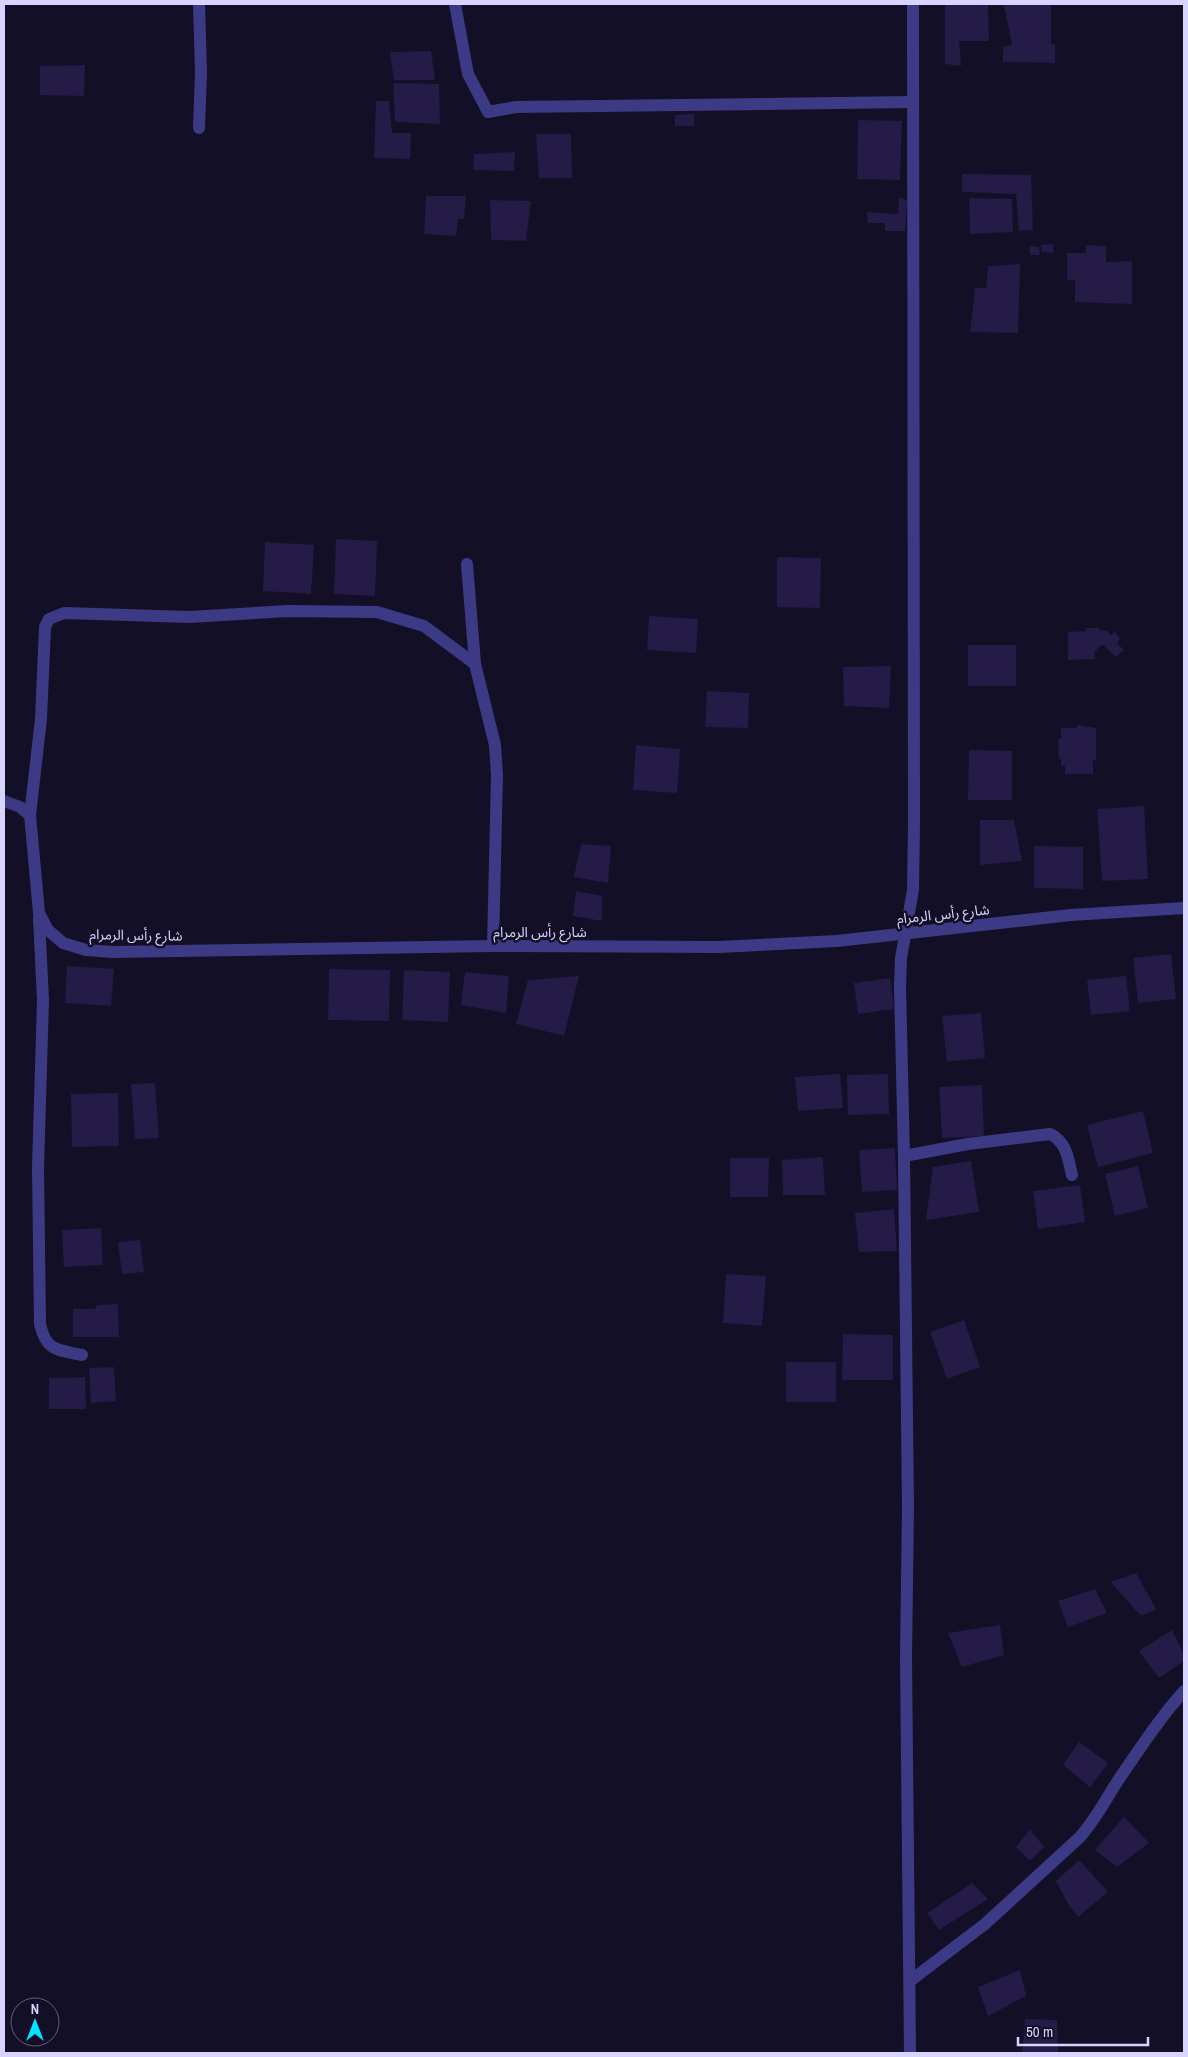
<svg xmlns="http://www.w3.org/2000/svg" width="1188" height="2057" font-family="'Archivo Narrow','Noto Sans Arabic',sans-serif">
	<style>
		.building { fill: #241b47 }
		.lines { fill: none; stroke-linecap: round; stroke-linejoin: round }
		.street { stroke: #3d3a85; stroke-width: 12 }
		.labels { text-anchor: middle; stroke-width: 5; stroke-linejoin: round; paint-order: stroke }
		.street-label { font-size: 14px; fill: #d9d4ff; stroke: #130f26 }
	</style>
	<rect width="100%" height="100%" fill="#130f26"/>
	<g class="building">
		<path d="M945,4H988L989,41H959L961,66L945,64Z"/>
		<path d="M1004,4H1051V44L1055,45V63L1003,62V47L1012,45Z"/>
		<path d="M431,51L435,80H394L390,52Z"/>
		<path d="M85,65L84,96L40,95V66Z"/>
		<path d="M393,83L439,84L440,124L395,122Z"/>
		<path d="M376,101H389L392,133H411L410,159L374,158Z"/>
		<path d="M694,114V126H675V115Z"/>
		<path d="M858,120L902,121L900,180L857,179Z"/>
		<path d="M536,134H571L572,178H539Z"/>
		<path d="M515,152L514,171L473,170L474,154Z"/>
		<path d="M962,174L1031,175L1033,230L1019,231L1016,194L962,192Z"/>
		<path d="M426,196H466L464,219H458L456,236L424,234Z"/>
		<path d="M899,198L907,200L905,231H885V223H868L867,212L898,214Z"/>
		<path d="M969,198L1012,199L1013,232L970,234Z"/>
		<path d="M490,200L531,201L526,241L491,240Z"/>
		<path d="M1053,244V253L1042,252L1041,245Z"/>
		<path d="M1086,245L1106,246V262L1132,261V304L1075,302V280H1067V253H1086Z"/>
		<path d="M1030,246L1039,247L1040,255H1030Z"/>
		<path d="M1020,264L1018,333L970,332L975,288H986L988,266Z"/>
		<path d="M336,539L377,541L375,596L334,594Z"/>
		<path d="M265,542L314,545L311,594L263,591Z"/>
		<path d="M777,557L821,558L820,608L777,607Z"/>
		<path d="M649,616L698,619L696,653L647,650Z"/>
		<path d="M1086,628H1099V630L1108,631L1110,635L1115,632L1120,639L1117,643L1124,650L1116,657L1103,645L1098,647L1097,651H1094L1095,659L1068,660V632L1086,631Z"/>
		<rect x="968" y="645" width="48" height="41"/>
		<path d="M891,666L889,708L844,706L843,667Z"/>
		<path d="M707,691L749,693L748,728L705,727Z"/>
		<path d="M1077,725L1096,728V760H1093V774H1065V766H1061V759H1059L1058,739H1061V728H1077Z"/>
		<path d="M636,745L680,749L677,793L633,790Z"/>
		<path d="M969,750L1012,751V800H968Z"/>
		<path d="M1144,806L1148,879L1102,881L1097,809Z"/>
		<path d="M980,820H1014L1022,861L980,865Z"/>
		<path d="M581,844L611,846L608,883L574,877Z"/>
		<path d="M1034,846L1083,847V889L1034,888Z"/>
		<path d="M576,891L602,896V921L573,916Z"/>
		<path d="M1171,954L1176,999L1138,1003L1133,958Z"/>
		<path d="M67,966L114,969L111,1006L65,1003Z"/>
		<path d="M329,969L390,970L389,1021L328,1020Z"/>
		<path d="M404,970L450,972L448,1022L402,1020Z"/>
		<path d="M465,972L509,976L506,1013L461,1005Z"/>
		<path d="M579,976L564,1036L516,1024L528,980Z"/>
		<path d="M1126,976L1130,1011L1091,1015L1087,980Z"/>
		<path d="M890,978L894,1009L858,1014L854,983Z"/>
		<path d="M981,1013L985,1058L947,1062L942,1016Z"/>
		<path d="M840,1074L843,1108L798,1111L795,1077Z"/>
		<path d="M888,1074L889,1114L848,1115L847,1075Z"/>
		<path d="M155,1083L159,1138L135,1139L131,1084Z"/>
		<path d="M982,1085L984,1136L942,1138L939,1087Z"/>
		<path d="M118,1093L119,1146L72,1147L71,1094Z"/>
		<path d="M1143,1111L1153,1153L1098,1167L1087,1125Z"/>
		<path d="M895,1148L897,1190L862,1192L859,1150Z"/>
		<path d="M823,1157L825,1195H783L782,1160Z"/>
		<path d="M730,1158H769L768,1197H730Z"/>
		<path d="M971,1161L979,1212L926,1220L933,1167Z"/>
		<path d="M1138,1166L1148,1208L1115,1216L1105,1174Z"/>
		<path d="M1080,1185L1085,1222L1038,1229L1033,1191Z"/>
		<path d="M894,1209L897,1251L859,1252L855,1213Z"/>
		<path d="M101,1228L103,1265L64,1267L62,1230Z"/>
		<path d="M140,1240L144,1272L122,1274L118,1242Z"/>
		<path d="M726,1274L766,1276L762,1326L723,1323Z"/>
		<path d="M118,1304L119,1337H73V1309H95L97,1305Z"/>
		<path d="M964,1320L980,1367L947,1379L930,1332Z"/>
		<path d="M843,1334L893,1335V1380H842Z"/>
		<rect x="786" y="1362" width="50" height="40"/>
		<path d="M114,1367L116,1401L91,1403L89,1368Z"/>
		<path d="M85,1377L86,1409H49V1378Z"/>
		<path d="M1136,1573L1156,1609L1141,1616L1111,1582Z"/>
		<path d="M1095,1589L1107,1613L1068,1627L1058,1601Z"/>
		<path d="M1000,1625L1004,1655L962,1667L948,1633Z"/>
		<path d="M1172,1630L1184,1655V1661L1159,1678L1139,1651Z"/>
		<path d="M1079,1742L1108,1763L1090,1787L1063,1765Z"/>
		<path d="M1124,1817L1149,1843L1117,1867L1095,1850Z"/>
		<path d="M1030,1829L1044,1847L1030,1861L1016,1847Z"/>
		<path d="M1079,1860L1108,1892L1078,1917L1068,1904L1056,1881Z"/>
		<path d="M972,1883L988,1899L939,1930L927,1913Z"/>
		<path d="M1020,1970L1026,1996L988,2016L978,1987Z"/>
		<path d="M1025,2019L1057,2020L1058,2053H1022Z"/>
	</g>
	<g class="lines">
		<g class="street">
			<path d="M199,4L201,72L199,128"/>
			<path d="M455,4L468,74L488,112L516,107L913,102"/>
			<path d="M467,564L475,664L495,745L497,775L493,946"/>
			<path d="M4,801L20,807L30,815L39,913L48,930L63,943L86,950L113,952L493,946L719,947L837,941L1071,915L1184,908"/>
			<path d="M30,815L41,719L45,627L49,619L64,613L190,617L288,611L377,612L424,626L475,664"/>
			<path d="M39,918L43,1000L38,1168L40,1324C46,1351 57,1350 82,1355"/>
			<path d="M904,1156L968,1144L1050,1134C1067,1142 1068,1159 1072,1175"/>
			<path d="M910,1981L985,1924L1080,1837C1095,1820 1105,1801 1117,1782C1138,1751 1159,1719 1184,1691"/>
			<path d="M910,2053L906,1658L908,1506L904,1156L900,987L901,958L913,890L914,823L913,4"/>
		</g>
	</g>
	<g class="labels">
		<g class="street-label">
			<text transform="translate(943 914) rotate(-6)" y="5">شارع رأس الرمرام</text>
			<text x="540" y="937">شارع رأس الرمرام</text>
			<text transform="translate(136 935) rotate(1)" y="5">شارع رأس الرمرام</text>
		</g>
	</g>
	<rect width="1188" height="2057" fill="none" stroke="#d9d4ff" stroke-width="10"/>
	<g transform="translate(35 2022)"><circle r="24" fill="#130f26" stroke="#625e7d"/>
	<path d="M0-4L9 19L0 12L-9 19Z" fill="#00e5ff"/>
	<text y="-8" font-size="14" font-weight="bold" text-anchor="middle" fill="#d9d4ff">N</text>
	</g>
	<path d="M1018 2037v8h130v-8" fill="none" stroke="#d9d4ff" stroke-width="2.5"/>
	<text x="1026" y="2037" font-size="15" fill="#d9d4ff" stroke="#130f26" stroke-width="4" paint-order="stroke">50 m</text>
</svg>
